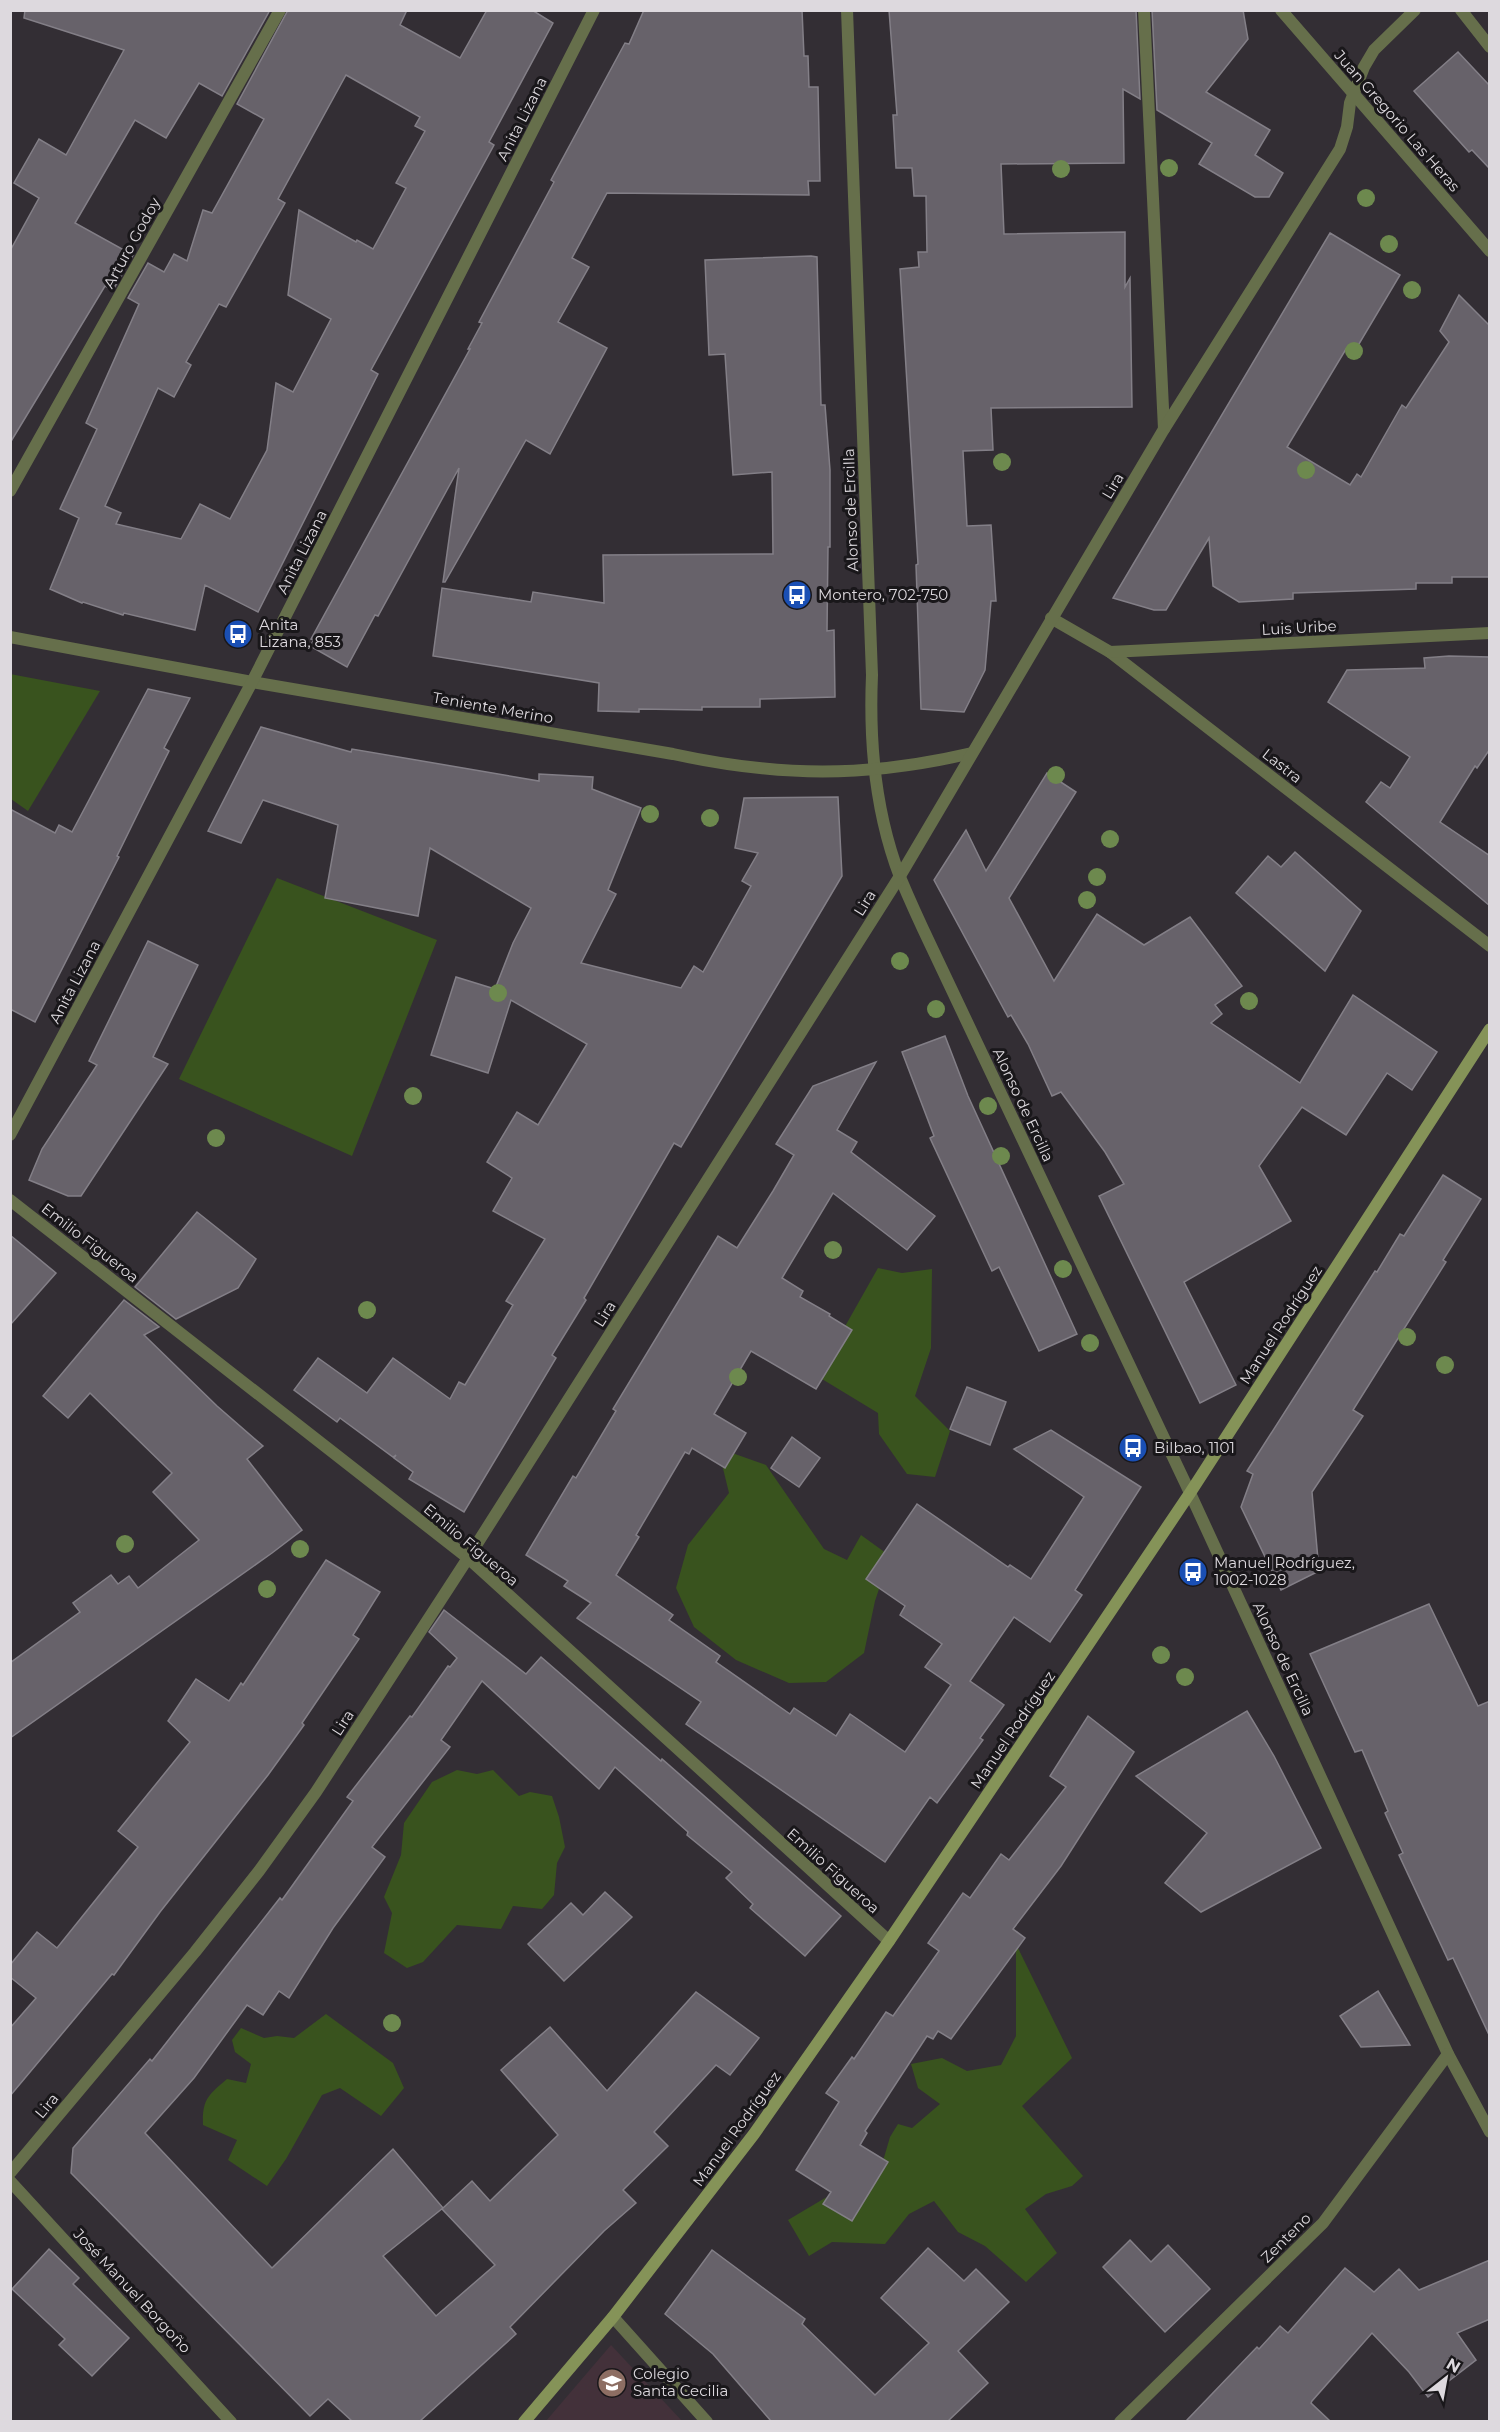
<svg xmlns="http://www.w3.org/2000/svg" width="1500" height="2432" font-family="Montserrat,sans-serif">
	<style>
		.education { fill: #43313a }
		.green { fill: #39531e }
		.building { fill: #67626a; stroke: #837f87; stroke-width: 1.5; fill-rule: evenodd }
		.lines { fill: none; stroke-linecap: round; stroke-linejoin: round }
		.minor { stroke: #666f4b; stroke-width: 12 }
		.tertiary { stroke: #666f4b; stroke-width: 12 }
		.secondary { stroke: #859358; stroke-width: 12 }
		.tree { fill: #6d894e }
		.labels { text-anchor: middle; stroke-width: 6; stroke-linejoin: round; paint-order: stroke }
		.street-label { font-size: 15px; fill: #ddd9de; stroke: #19171a }
		.poi-label { font-size: 15px; fill: #ddd9de; stroke: #19171a; text-anchor: start }
	</style>
	<rect width="100%" height="100%" fill="#332e34"/>
	<path class="education" d="M611,2345L682,2421H546Z"/>
	<g class="green">
		<path d="M10,674L100,691L28,811L11,799Z"/>
		<path d="M277,878L437,940L352,1156L179,1079Z"/>
		<path d="M878,1268L902,1273L932,1269L931,1348L915,1396L950,1431L935,1477L907,1474L879,1434L878,1413L817,1376Z"/>
		<path d="M718,1448L766,1465L824,1549L847,1560L861,1535L890,1556L875,1601L864,1653L826,1682L789,1683L736,1660L694,1627L676,1588L688,1545L729,1493Z"/>
		<path d="M457,1770L477,1774L493,1770L519,1796L530,1792L552,1796L559,1817L565,1847L557,1863L554,1895L542,1909L513,1906L501,1929L457,1925L423,1962L407,1968L384,1953L392,1913L384,1897L401,1855L404,1823L432,1782Z"/>
		<path d="M1016,1944L1072,2058L1022,2106L1083,2176L1072,2186L1046,2194L1025,2209L1057,2253L1026,2282L985,2246L958,2232L934,2201L909,2214L885,2244L832,2242L809,2256L788,2220L825,2198L878,2178L890,2137L898,2124L912,2128L940,2104L918,2088L911,2064L942,2058L967,2071L1001,2065L1016,2036Z"/>
		<path d="M326,2014L393,2063L404,2088L381,2116L340,2088L322,2095L286,2159L267,2186L228,2160L237,2140L203,2125C202,2100 208,2095 227,2079L246,2083L251,2064L235,2052L232,2040L241,2028L264,2038L277,2036L294,2038Z"/>
	</g>
	<g class="building">
		<path d="M25,10H270L222,96L199,83L166,138L135,120L75,223L133,255L113,290L105,286L10,443V251L39,198L14,183L39,139L66,155L124,50L24,18Z"/>
		<path d="M288,10H407L400,25L460,58L487,10H532L553,23L489,142L494,145L371,370L378,374L258,612L205,585L195,630L124,613L123,615L83,602L82,603L50,589L79,518L60,509L97,429L86,423L139,304L128,298L148,263L164,272L174,254L187,261L203,210L212,213L264,119L237,104ZM346,75L420,117L415,126L425,131L396,183L406,188L373,249L357,240L356,242L299,210L288,295L331,319L293,392L276,383L267,450L230,519L200,504L181,539L116,524L121,513L105,506L158,388L174,397L191,365L186,362L219,304L226,307L285,203L278,199Z"/>
		<path d="M644,10H802L804,56H808L809,87H818L820,181H808L809,195L607,193L572,258L589,267L558,322L607,348L550,454L526,440L445,582H443L459,468L378,616L375,615L347,667L310,646L314,640L311,639L470,349H468L482,323L479,322L554,182L551,180L625,43L629,44Z"/>
		<path d="M889,10H1136L1140,99L1123,89L1124,163L1001,164L1004,234L1125,232V287L1130,278L1132,407L991,408L993,450L963,451L967,526L991,525L996,601H991L985,670L964,712L921,709L916,565L918,564L900,269L919,267L918,252H927L926,196H914L912,168H896L893,115H897Z"/>
		<path d="M1152,10H1243L1248,39L1206,92L1270,130L1255,155L1283,173L1269,197H1255L1199,164L1212,143L1157,110Z"/>
		<path d="M1458,52L1490,86V169L1472,150L1469,152L1414,91Z"/>
		<path d="M1330,233L1400,275L1356,349H1346L1287,447L1350,485L1357,474L1361,477L1402,405L1406,408L1449,342L1440,331L1459,295L1490,326V577H1452V583H1416V589L1293,593V599L1239,602L1213,586L1209,538L1166,610H1154L1113,598Z"/>
		<path d="M811,256L817,257L821,405H825L830,470V547H828L827,631L834,630L835,697L760,699V707H702V710L639,709V712L598,711L599,683L433,656L442,588L531,602L533,592L604,603L603,555L773,554L772,472L733,475L725,354L709,355L705,260Z"/>
		<path d="M1449,656L1490,657V749L1477,768L1475,766L1440,822L1490,856V906L1366,802L1381,782L1390,788L1410,757L1328,702L1347,670L1425,668L1424,658Z"/>
		<path d="M148,689L190,698L164,748L169,751L142,805L117,856L119,857L35,1022L10,1009V809L55,833L59,825L72,832Z"/>
		<path d="M261,727L351,752L352,749L539,781V774L593,777L592,789L641,808L608,890L616,894L581,963L681,988L694,966L703,972L751,886L742,881L758,853L735,848L744,798L838,797L842,876L681,1147L674,1143L584,1298L586,1300L552,1355L556,1358L464,1512L409,1479L413,1472L394,1458L396,1455L393,1457L340,1418L337,1422L294,1390L318,1358L367,1393L393,1358L450,1399L459,1382L465,1385L513,1305L506,1301L545,1239L493,1211L512,1178L487,1162L517,1112L538,1125L587,1044L511,1000L488,1073L431,1055L456,977L495,989L513,943L531,908L430,848L418,916L325,898L338,825L263,800L241,843L208,831Z"/>
		<path d="M1047,773L1076,792L1009,898L1054,981L1097,914L1144,945L1190,917L1242,986L1215,1005L1222,1014L1211,1023L1300,1083L1353,995L1437,1052L1412,1090L1387,1073L1346,1135L1302,1107L1259,1166L1291,1221L1184,1282L1236,1385L1200,1403L1099,1196L1124,1184L1105,1152L1061,1092L1052,1096L1028,1044L1011,1015L1008,1017L934,880L966,830L986,871Z"/>
		<path d="M1295,852L1361,911L1325,971L1236,893L1268,856L1281,867Z"/>
		<path d="M148,941L198,965L153,1057L168,1064L81,1196H68L29,1180L42,1149L97,1065L89,1061Z"/>
		<path d="M945,1036L968,1096L1077,1334L1039,1351L999,1267L992,1271L930,1138L934,1136L902,1052Z"/>
		<path d="M876,1062L837,1130L857,1142L851,1152L935,1216L907,1250L833,1193L782,1278L803,1291L800,1297L830,1314L829,1316L852,1330L816,1389L751,1351L714,1414L746,1433L725,1468L692,1448L689,1454L685,1452L636,1535L639,1537L616,1575L673,1615L669,1620L720,1656L716,1662L790,1714L794,1708L836,1736L850,1714L905,1752L951,1685L925,1667L942,1644L900,1615L905,1606L866,1579L917,1504L1008,1567L1010,1565L1031,1579L1084,1497L1014,1449L1051,1430L1141,1487L1075,1590L1082,1595L1050,1642L1014,1617L970,1681L1004,1705L980,1738L983,1740L937,1803L930,1797L885,1862L686,1724L701,1702L577,1618L591,1603L564,1586L568,1581L526,1555L573,1476L576,1478L616,1411L613,1409L718,1236L737,1248L773,1191L794,1155L776,1144L813,1086Z"/>
		<path d="M1443,1175L1481,1199L1443,1260L1446,1262L1353,1410L1363,1416L1312,1492L1319,1571L1281,1590L1241,1507L1253,1474L1247,1471L1375,1271L1377,1272L1400,1234L1404,1236Z"/>
		<path d="M197,1212L256,1259L238,1288L176,1319L135,1287Z"/>
		<path d="M10,1235L56,1273L10,1325Z"/>
		<path d="M124,1300L159,1327L144,1335L217,1406L263,1446L247,1459L302,1530L272,1553L10,1738V1663L80,1612L73,1603L111,1575L118,1584L129,1576L138,1588L199,1540L153,1492L172,1473L90,1393L68,1418L43,1396Z"/>
		<path d="M967,1387L1006,1402L990,1445L950,1429Z"/>
		<path d="M792,1437L820,1458L799,1487L771,1468Z"/>
		<path d="M326,1560L380,1592L353,1635L359,1639L302,1723L304,1725L268,1775L160,1912L114,1975L112,1974L10,2096V2028L36,1998L10,1977V1965L37,1932L57,1948L138,1847L118,1831L190,1742L168,1721L196,1679L229,1701L241,1683L243,1685Z"/>
		<path d="M1429,1604L1478,1706L1490,1701V2037L1453,1958L1448,1960L1399,1855L1403,1853L1385,1813L1388,1811L1362,1750L1355,1752L1310,1654Z"/>
		<path d="M444,1610L526,1674L541,1657L661,1761L662,1759L841,1916L805,1956L750,1908L753,1904L726,1878L732,1872L687,1835L688,1832L615,1767L599,1789L482,1681L441,1740L450,1747L372,1847L385,1857L333,1928L289,1998L279,1991L263,2015L247,2005L194,2078L145,2133L272,2268L393,2149L443,2208L472,2181L490,2201L558,2135L501,2070L550,2027L607,2091L696,1992L759,2038L730,2075L716,2065L654,2132L668,2146L623,2190L636,2203L604,2231L510,2327L516,2334L420,2421H352L328,2399L310,2416L71,2173L73,2148L150,2059L152,2061L280,1898L282,1900L353,1801L347,1797L410,1716L412,1717L448,1666L450,1667L457,1658L429,1632ZM443,2208L442,2209L495,2265L436,2316L383,2256Z"/>
		<path d="M1247,1711L1274,1756L1321,1848L1201,1912L1165,1883L1207,1833L1136,1776Z"/>
		<path d="M1088,1716L1134,1752L1061,1866L1013,1929L1025,1938L951,2039L938,2031L933,2039L927,2036L865,2131L867,2133L860,2145L888,2162L852,2221L823,2204L831,2192L796,2170L839,2102L826,2093L852,2057L854,2059L886,2012L893,2016L939,1951L928,1943L963,1893L970,1898L1001,1854L1009,1860L1066,1787L1050,1776Z"/>
		<path d="M605,1892L632,1917L564,1981L528,1944L571,1903L583,1915Z"/>
		<path d="M1378,1991L1410,2045L1361,2047L1340,2016Z"/>
		<path d="M1130,2240L1151,2262L1168,2245L1210,2289L1165,2332L1103,2267Z"/>
		<path d="M928,2248L964,2281L976,2269L1009,2302L958,2351L988,2383L948,2421H771L713,2354L665,2314L712,2250L805,2319L802,2324L875,2395L929,2343L881,2298Z"/>
		<path d="M49,2249L79,2278L73,2284L129,2338L92,2376L59,2345L65,2339L12,2289Z"/>
		<path d="M1490,2260V2319L1457,2333L1476,2360L1428,2397L1409,2372L1372,2333L1312,2401L1311,2403L1330,2421H1186L1257,2347L1259,2349L1280,2326L1288,2333L1345,2268L1374,2292L1399,2269L1419,2290Z"/>
	</g>
	<g class="lines">
		<g class="minor">
			<path d="M847,10L872,675C869,744 875,812 900,877C910,901 921,925 932,948L1190,1493L1448,2054L1490,2132"/>
			<path d="M1144,10L1164,429"/>
			<path d="M1461,10L1490,47"/>
			<path d="M1051,618L1110,652L1490,946"/>
			<path d="M10,637L252,682L673,754C780,777 865,778 972,753"/>
			<path d="M1110,652L1490,633"/>
			<path d="M10,1135L252,682L594,10"/>
			<path d="M10,1200L468,1558L889,1941"/>
			<path d="M10,2173L195,1952L259,1871L316,1792L468,1558L900,876L1164,429L1340,149L1347,127L1350,103L1364,67L1374,50L1415,10"/>
			<path d="M10,2181L231,2422"/>
			<path d="M613,2317L707,2422"/>
			<path d="M1120,2422L1323,2223L1448,2054"/>
		</g>
		<g class="tertiary">
			<path d="M1281,10L1490,251"/>
			<path d="M10,491L280,10"/>
		</g>
		<path class="secondary" d="M524,2422L613,2317L754,2134L889,1941L1190,1493L1490,1029"/>
	</g>
	<g class="tree">
		<circle cx="1169" cy="168" r="9"/>
		<circle cx="1061" cy="169" r="9"/>
		<circle cx="1366" cy="198" r="9"/>
		<circle cx="1389" cy="244" r="9"/>
		<circle cx="1412" cy="290" r="9"/>
		<circle cx="1354" cy="351" r="9"/>
		<circle cx="1002" cy="462" r="9"/>
		<circle cx="1306" cy="470" r="9"/>
		<circle cx="1056" cy="775" r="9"/>
		<circle cx="650" cy="814" r="9"/>
		<circle cx="710" cy="818" r="9"/>
		<circle cx="1110" cy="839" r="9"/>
		<circle cx="1097" cy="877" r="9"/>
		<circle cx="1087" cy="900" r="9"/>
		<circle cx="900" cy="961" r="9"/>
		<circle cx="498" cy="993" r="9"/>
		<circle cx="1249" cy="1001" r="9"/>
		<circle cx="936" cy="1009" r="9"/>
		<circle cx="413" cy="1096" r="9"/>
		<circle cx="988" cy="1106" r="9"/>
		<circle cx="216" cy="1138" r="9"/>
		<circle cx="1001" cy="1156" r="9"/>
		<circle cx="833" cy="1250" r="9"/>
		<circle cx="1063" cy="1269" r="9"/>
		<circle cx="367" cy="1310" r="9"/>
		<circle cx="1407" cy="1337" r="9"/>
		<circle cx="1090" cy="1343" r="9"/>
		<circle cx="1445" cy="1365" r="9"/>
		<circle cx="738" cy="1377" r="9"/>
		<circle cx="125" cy="1544" r="9"/>
		<circle cx="300" cy="1549" r="9"/>
		<circle cx="267" cy="1589" r="9"/>
		<circle cx="1161" cy="1655" r="9"/>
		<circle cx="1185" cy="1677" r="9"/>
		<circle cx="392" cy="2023" r="9"/>
	</g>
	<defs>
		<g id="bus-disc" transform="scale(1.5)"><circle r="9.5" fill="#1a4fb4" stroke="#19171a"/><path d="M-5-6H5V4H4V6H2V4H-2V6H-4V4H-5ZM-3.5-4V0h7V-4ZM-3.5 1.2v1.5H-2V1.2ZM2 1.2v1.5H3.5V1.2Z" fill="#fff"/></g>
		<g id="school-disc" transform="scale(1.5)"><circle r="9.5" fill="#8d6e63" stroke="#19171a"/><path d="M0-5L7-2L0 1L-7-2ZM-4 1L0 2.5L4 1V4Q0 6-4 4Z" fill="#fff"/></g>
	</defs>
	<g fill-rule="evenodd">
		<use href="#bus-disc" x="797" y="595"/>
		<use href="#bus-disc" x="238" y="634"/>
		<use href="#bus-disc" x="1133" y="1448"/>
		<use href="#bus-disc" x="1193" y="1572"/>
		<use href="#school-disc" x="612" y="2383"/>
	</g>
	<g class="labels">
		<g class="street-label">
			<text transform="translate(522 119) rotate(-63)" y="5">Anita Lizana</text>
			<text transform="translate(1397 121) rotate(49)" y="5">Juan Gregorio Las Heras</text>
			<text transform="translate(132 243) rotate(-61)" y="5">Arturo Godoy</text>
			<text transform="translate(1113 486) rotate(-59)" y="5">Lira</text>
			<text transform="translate(851 510) rotate(-92)" y="5">Alonso de Ercilla</text>
			<text transform="translate(302 552) rotate(-63)" y="5">Anita Lizana</text>
			<text transform="translate(1299 628) rotate(-3)" y="5">Luis Uribe</text>
			<text transform="translate(493 708) rotate(10)" y="5">Teniente Merino</text>
			<text transform="translate(1282 766) rotate(38)" y="5">Lastra</text>
			<text transform="translate(865 903) rotate(-58)" y="5">Lira</text>
			<text transform="translate(75 982) rotate(-62)" y="5">Anita Lizana</text>
			<text transform="translate(1023 1105) rotate(65)" y="5">Alonso de Ercilla</text>
			<text transform="translate(90 1243) rotate(38)" y="5">Emilio Figueroa</text>
			<text transform="translate(605 1314) rotate(-58)" y="5">Lira</text>
			<text transform="translate(1281 1325) rotate(-57)" y="5">Manuel Rodríguez</text>
			<text transform="translate(471 1545) rotate(40)" y="5">Emilio Figueroa</text>
			<text transform="translate(1283 1659) rotate(65)" y="5">Alonso de Ercilla</text>
			<text transform="translate(343 1723) rotate(-57)" y="5">Lira</text>
			<text transform="translate(1013 1730) rotate(-56)" y="5">Manuel Rodríguez</text>
			<text transform="translate(833 1871) rotate(42)" y="5">Emilio Figueroa</text>
			<text transform="translate(47 2106) rotate(-50)" y="5">Lira</text>
			<text transform="translate(737 2129) rotate(-54)" y="5">Manuel Rodríguez</text>
			<text transform="translate(1286 2238) rotate(-45)" y="5">Zenteno</text>
			<text transform="translate(132 2291) rotate(47)" y="5">José Manuel Borgoño</text>
		</g>
		<g class="poi-label">
			<text x="818" y="600">Montero, 702-750</text>
			<text x="259" y="630">Anita<tspan x="259" dy="17">Lizana, 853</tspan></text>
			<text x="1154" y="1453">Bilbao, 1101</text>
			<text x="1214" y="1568">Manuel Rodríguez,<tspan x="1214" dy="17">1002-1028</tspan></text>
			<text x="633" y="2379">Colegio<tspan x="633" dy="17">Santa Cecilia</tspan></text>
		</g>
	</g>
	<rect width="1500" height="2432" fill="none" stroke="#ddd9de" stroke-width="24"/>
	<g transform="translate(1446 2378) rotate(31)" stroke="#19171a" stroke-width="4.5" paint-order="stroke">
	<path d="M0-4.5L10 22L0 15L-10 22Z" fill="#ddd9de"/>
	<text y="-9" font-size="16" font-weight="bold" text-anchor="middle" fill="#ddd9de">N</text>
	</g>
</svg>
